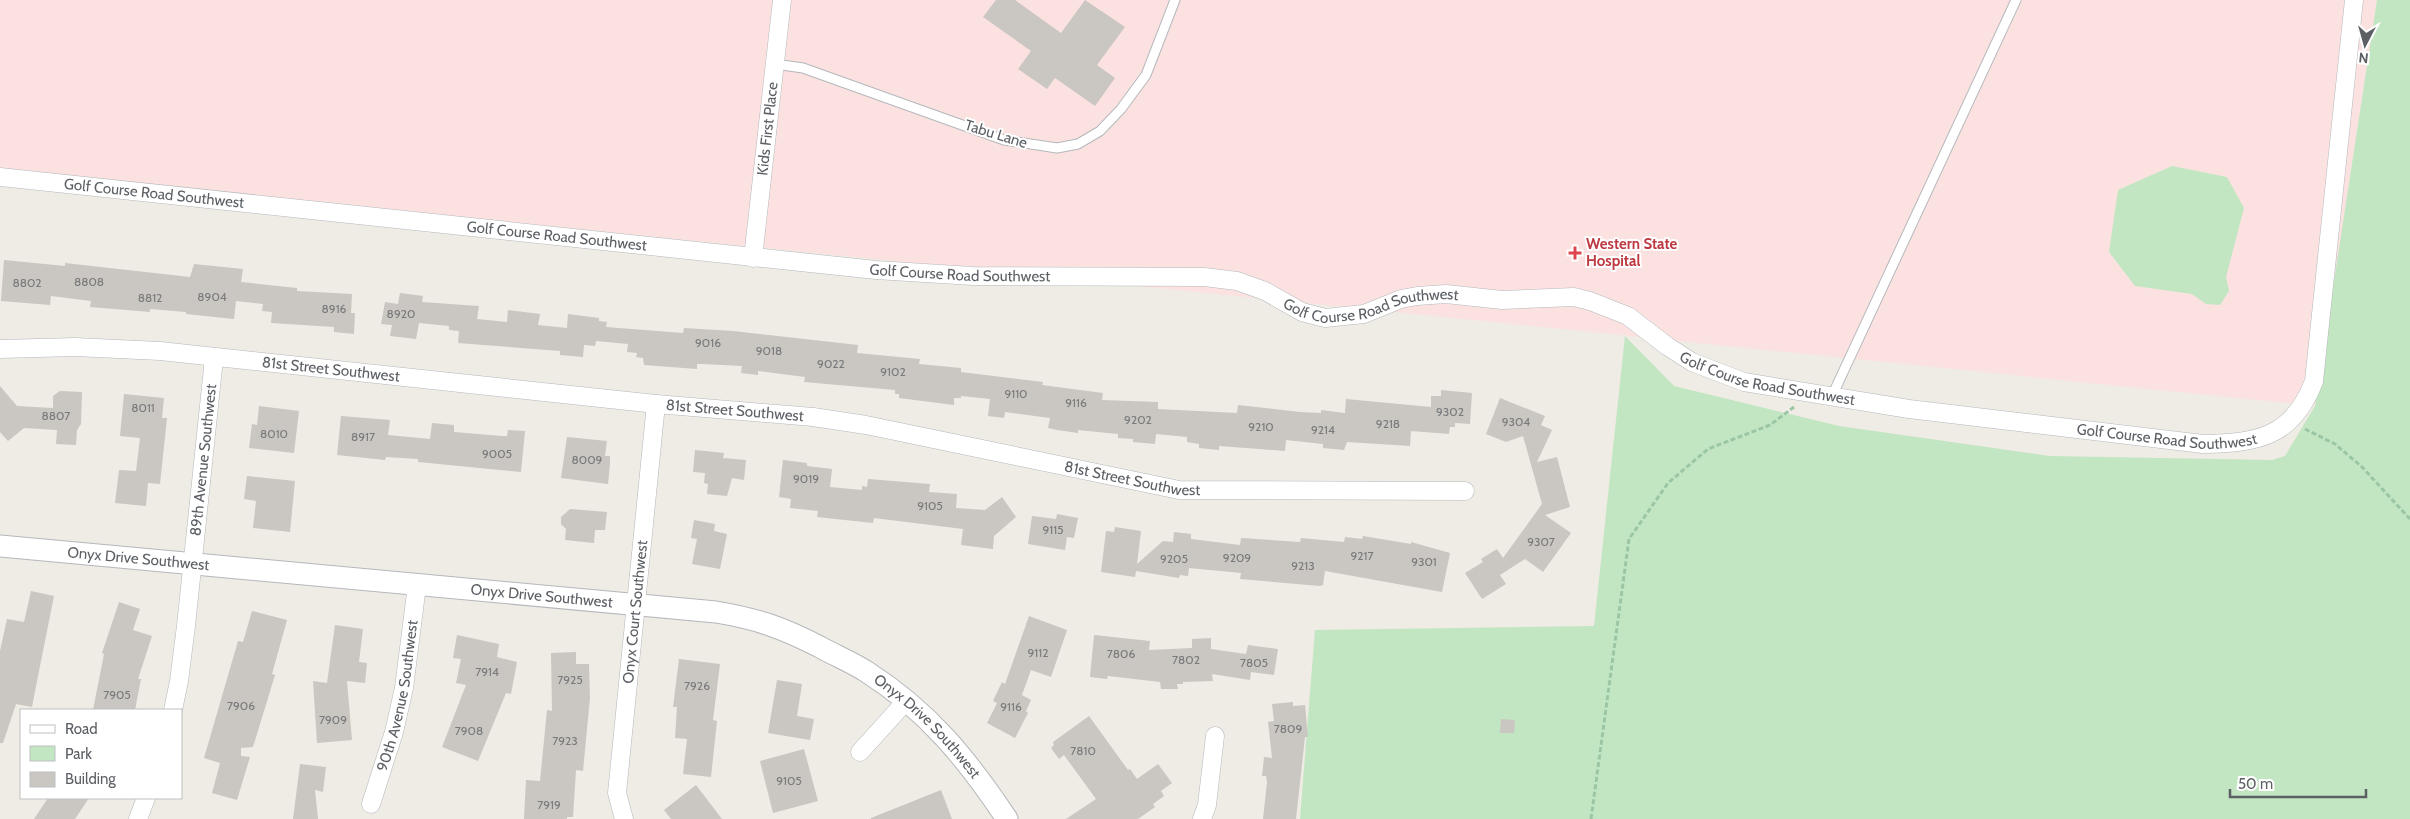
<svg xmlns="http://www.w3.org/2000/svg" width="2410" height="819" font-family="Cabin,sans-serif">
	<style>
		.medical { fill: #fbe2e1 }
		.green { fill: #c2e6c1 }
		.building { fill: #cac6c1 }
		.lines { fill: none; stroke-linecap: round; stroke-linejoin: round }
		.service-casing { stroke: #b5b7bb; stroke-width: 11 }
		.minor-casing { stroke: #b5b7bb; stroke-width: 19 }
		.tertiary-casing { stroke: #b5b7bb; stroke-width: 23 }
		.path { stroke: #9ac6a6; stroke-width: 3; stroke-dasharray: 5 2.5; stroke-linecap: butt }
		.service { stroke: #fff; stroke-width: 9 }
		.minor { stroke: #fff; stroke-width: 18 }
		.tertiary { stroke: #fff; stroke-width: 21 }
		.health-dot { fill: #e0444e; stroke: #fff; stroke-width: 2 }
		.labels { text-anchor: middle; stroke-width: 4; stroke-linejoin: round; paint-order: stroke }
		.number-label { font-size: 12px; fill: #787a7c }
		.street-label { font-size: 15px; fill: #5c6065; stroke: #fff }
		.health-label { font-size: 15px; font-weight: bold; fill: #be3a42; stroke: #fff; text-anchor: start }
	</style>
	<rect width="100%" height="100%" fill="#eeece4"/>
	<path class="medical" d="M0,0H2377L2315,406L0,170Z"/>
	<g class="green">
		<path d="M2377,0H2410V819H1300L1315,630L1594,626L1625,336L1674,386L1839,426L2049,456L2272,460L2285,456L2315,406Z"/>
		<path d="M2172,166L2227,177L2244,208L2226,277L2229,291L2220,305L2206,304L2192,294L2135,286L2109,252L2118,190Z"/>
	</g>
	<g class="building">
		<path d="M996,0H1015L1061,33L1085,0L1125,27L1097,65L1115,78L1095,106L1055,78L1047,89L1018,69L1031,51L983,17Z"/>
		<path d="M4,260L65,266V263L190,277L194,264L243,269L241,282L297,288V291L352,294L351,313H355L354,334L334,332V327L271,323L272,312L262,311L263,304L236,301L234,319L186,314V312L150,309V312L90,307L91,301L51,296L50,305L1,301Z"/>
		<path d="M400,293L423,296L422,302L479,306L477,319L507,322L508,310L540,314L538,325L567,328L568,314L599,318V321L607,322L606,327L683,333L684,328L733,331L858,345L857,353L920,359L919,364L961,368V372L1043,382L1042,385L1103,393L1102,400L1158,402V409L1237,413L1238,405L1300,412L1321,413V410L1345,413L1346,399L1431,407V396H1441V390L1472,393L1470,424L1455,423V427H1450L1449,434L1411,431L1410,446L1347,442L1344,450L1323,448V444L1286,440L1285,451L1219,446V450L1199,448V444L1187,442V437L1156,434L1155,444L1133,442V439L1118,438V434L1078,430V433L1057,430L1048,428L1050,418L1005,412L1004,418L988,416L990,399L961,396V398H954V405L899,398V394H895V390L804,382L805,377L758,371V375L741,373L742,366L702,364H697V369L644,365L643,358L636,357L637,353L627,352L628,344L596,341L595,346L584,345L583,357L560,355V351L458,343L459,331L449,330V326L419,323L416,339L390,336L392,325L381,324L385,302L398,304Z"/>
		<path d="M0,386L17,406L53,408V396L60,391L82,392L81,424L77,430L76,445L56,444L57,430L24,428L8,441L0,432Z"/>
		<path d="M124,394L164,398L162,418H167L160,484L148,483L146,506L115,503L119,470L136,471L140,438L120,436Z"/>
		<path d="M1500,398L1545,416L1541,425L1552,430L1537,462L1557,457L1570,507L1545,515L1571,533L1543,572L1525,559L1500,575L1506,584L1482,599L1465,573L1483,562L1481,559L1497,549L1503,558L1542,504L1523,436L1506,442L1486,434Z"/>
		<path d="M259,406L299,411L294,453L249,448L252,424L257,425Z"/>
		<path d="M341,416L390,420L388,435L430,439L432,423L454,425V432L502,436H507L508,430L525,431L521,472L418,462V459L386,457L385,460L337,455Z"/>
		<path d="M567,437L607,441L605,456H610V464L608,484L561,478Z"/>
		<path d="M695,450L724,453L723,458L746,460L744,480L732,478L727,496L707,494L708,484L704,483L705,473L693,472Z"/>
		<path d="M783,460L807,463V466L832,469L830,487L862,490V486L867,487L868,479L930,484L929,492L957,494L956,508L985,510L1002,497L1016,517L994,536L993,549L961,545L963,529L874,518L873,523L817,517L818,511L790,508L791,499L779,497Z"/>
		<path d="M247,476L295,481L290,532L253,528L256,501L244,499Z"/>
		<path d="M570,509L607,512L605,530H595L594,543L565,540L566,529L561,524V517Z"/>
		<path d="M1057,514L1078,518L1074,538L1067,537L1065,550L1028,544L1032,516L1056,519Z"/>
		<path d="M694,520L715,524L714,531L727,534L720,569L692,564L697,539L691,538Z"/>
		<path d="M1115,527L1141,531L1137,564L1163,541L1173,542L1174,532L1191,534V539L1240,545L1241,538L1300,542L1301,538L1344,542L1345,537L1362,539L1363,536L1411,544V542L1450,553L1442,592L1325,571L1323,585L1320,586L1240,579L1241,573L1189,568L1188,576L1180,575L1179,578L1136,571L1135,577L1101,572L1106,531L1114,532Z"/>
		<path d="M31,591L54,596L37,681L32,707L16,704L3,743H0V651L7,619L24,622Z"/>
		<path d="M119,602L140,609L133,630L152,636L138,679H141L135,710H93L104,654L102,653Z"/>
		<path d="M252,611L287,620L272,674L275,675L253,747L241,748V756L250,757L237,800L212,793L220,763L204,758L238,641L243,642Z"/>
		<path d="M1029,616L1067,630L1051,677L1031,670L1022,695L1031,700L1026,711L1028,713L1015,738L987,723L997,703L993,701L1002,682L1005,684Z"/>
		<path d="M335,625L363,629L359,662L367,663L365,683L347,681L352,740L317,743L313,681L327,683Z"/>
		<path d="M457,635L499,644L497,657L517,662L511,694L506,693L478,761L442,747L466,685L456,683L461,659L453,658Z"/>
		<path d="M1094,635L1150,641L1149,650L1192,648V639L1211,638V649L1246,654L1248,645L1278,649L1274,675L1251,672L1250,680L1212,674L1213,681L1183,682V684H1177L1178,689H1161L1160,682L1108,676L1107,679L1090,677Z"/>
		<path d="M576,652V664H589L590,698L583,771L576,770L573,817H567V819H524L526,780L540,781L547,710L552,711L551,653Z"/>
		<path d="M679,659L720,664L713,720L717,721L711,777L683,774L687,739L675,738L677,707H673Z"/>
		<path d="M777,680L802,684L797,716L814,719L810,740L768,733Z"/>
		<path d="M1293,702V706L1305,705L1308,737H1305L1296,819H1263L1267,782L1266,776H1262L1264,757L1272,758L1268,722L1274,721L1272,704Z"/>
		<path d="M1089,716L1128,770L1130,769L1137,779L1158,764L1172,783L1161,791L1164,796L1153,804L1155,807L1138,819H1066L1096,799L1064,755L1059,759L1051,748L1054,745L1053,742Z"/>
		<path d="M1501,719L1515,720L1514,733H1500Z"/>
		<path d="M804,749L818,801L773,813L760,761Z"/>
		<path d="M300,764L326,767L323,792L315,790L318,819H293Z"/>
		<path d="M696,785L722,819H671L664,810Z"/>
		<path d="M941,790L952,819H871V818Z"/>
		<path d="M48,798H89L75,819H34Z"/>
	</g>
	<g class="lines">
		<g class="service-casing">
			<g id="service">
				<path d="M775,64L803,68L1004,140L1057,148L1078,144L1100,131L1121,109L1146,75L1175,0"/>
				<path d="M1832,396L2016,0"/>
			</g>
		</g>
		<g class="minor-casing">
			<g id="minor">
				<path id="s1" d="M0,177L876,270L973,276L1204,277L1237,281L1265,291L1302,312L1325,318L1364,314L1401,299L1417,296L1446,294L1502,300L1574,297L1590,301L1628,316L1667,346L1692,362L1744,382L1909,409L2203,444C2258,443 2293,437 2314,381L2354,0"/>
				<path id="s2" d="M753,258L782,0"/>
				<path id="s3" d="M0,349L75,347L160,351L656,404L813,417L866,425L1179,490L1465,491"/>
				<path id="s4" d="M173,710L179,681L186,626L214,358"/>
				<path d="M860,752L907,700"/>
				<path id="s5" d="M371,804L394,732L404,688L417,585"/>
				<path d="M138,819L146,798"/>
				<path id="s6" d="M624,819L617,793L656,404"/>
				<path d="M1202,819L1207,805L1215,736"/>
			</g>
		</g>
		<g class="tertiary-casing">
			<g id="tertiary">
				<path id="s7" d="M0,546L716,612C758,619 783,628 820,647C836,656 852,662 867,672C928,711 967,759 1007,819"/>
			</g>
		</g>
		<g class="path">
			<path d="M2305,429L2335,444L2362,467L2410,519"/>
			<path d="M1591,819L1629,539L1668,483L1708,449L1770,425L1794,407"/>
		</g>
		<use href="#service" class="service"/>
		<use href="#minor" class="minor"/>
		<use href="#tertiary" class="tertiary"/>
	</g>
	<path class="health-dot" d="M1572.5 245.5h5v5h5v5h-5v5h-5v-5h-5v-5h5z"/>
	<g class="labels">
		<g class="number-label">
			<text x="89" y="286">8808</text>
			<text x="27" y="287">8802</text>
			<text x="212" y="301">8904</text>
			<text x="150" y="302">8812</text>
			<text x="334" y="313">8916</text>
			<text x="401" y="318">8920</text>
			<text x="708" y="347">9016</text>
			<text x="769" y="355">9018</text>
			<text x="831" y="368">9022</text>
			<text x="893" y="376">9102</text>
			<text x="1016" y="398">9110</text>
			<text x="1076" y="407">9116</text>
			<text x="143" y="412">8011</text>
			<text x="1450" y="416">9302</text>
			<text x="56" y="420">8807</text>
			<text x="1138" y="424">9202</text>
			<text x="1516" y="426">9304</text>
			<text x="1388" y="428">9218</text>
			<text x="1261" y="431">9210</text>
			<text x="1323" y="434">9214</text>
			<text x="274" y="438">8010</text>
			<text x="363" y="441">8917</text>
			<text x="497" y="458">9005</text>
			<text x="587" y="464">8009</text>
			<text x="806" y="483">9019</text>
			<text x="930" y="510">9105</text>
			<text x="1053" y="534">9115</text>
			<text x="1541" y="546">9307</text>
			<text x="1362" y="560">9217</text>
			<text x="1237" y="562">9209</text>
			<text x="1174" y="563">9205</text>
			<text x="1424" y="566">9301</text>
			<text x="1303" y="570">9213</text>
			<text x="1038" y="657">9112</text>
			<text x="1121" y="658">7806</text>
			<text x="1186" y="664">7802</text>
			<text x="1254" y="667">7805</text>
			<text x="487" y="676">7914</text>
			<text x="570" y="684">7925</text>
			<text x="697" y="690">7926</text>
			<text x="117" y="699">7905</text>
			<text x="241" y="710">7906</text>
			<text x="1011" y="711">9116</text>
			<text x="333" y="724">7909</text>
			<text x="1288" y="733">7809</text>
			<text x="469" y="735">7908</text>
			<text x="565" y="745">7923</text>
			<text x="1083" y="755">7810</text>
			<text x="789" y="785">9105</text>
			<text x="549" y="809">7919</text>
		</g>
		<g class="street-label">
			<text dy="5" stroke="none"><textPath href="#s2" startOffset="130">Kids First Place</textPath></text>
			<text transform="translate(996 134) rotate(17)" y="5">Tabu Lane</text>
			<text dy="5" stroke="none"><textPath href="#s1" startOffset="155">Golf Course Road Southwest</textPath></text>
			<text dy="5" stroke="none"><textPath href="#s1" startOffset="560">Golf Course Road Southwest</textPath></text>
			<text dy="5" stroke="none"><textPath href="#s1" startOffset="965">Golf Course Road Southwest</textPath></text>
			<text dy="5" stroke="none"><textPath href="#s1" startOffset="1385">Golf Course Road Southwest</textPath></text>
			<text dy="5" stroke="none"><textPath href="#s3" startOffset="332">81st Street Southwest</textPath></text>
			<text dy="5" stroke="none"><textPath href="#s1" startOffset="1805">Golf Course Road Southwest</textPath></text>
			<text dy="5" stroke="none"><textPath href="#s3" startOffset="738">81st Street Southwest</textPath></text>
			<text dy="5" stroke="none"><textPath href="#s1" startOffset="2210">Golf Course Road Southwest</textPath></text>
			<text dy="5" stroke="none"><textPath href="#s4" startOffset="252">89th Avenue Southwest</textPath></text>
			<text dy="5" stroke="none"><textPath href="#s3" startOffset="1142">81st Street Southwest</textPath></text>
			<text dy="5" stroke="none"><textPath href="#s7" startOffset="139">Onyx Drive Southwest</textPath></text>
			<text dy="5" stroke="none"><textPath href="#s7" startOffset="544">Onyx Drive Southwest</textPath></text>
			<text dy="5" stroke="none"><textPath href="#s6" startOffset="209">Onyx Court Southwest</textPath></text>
			<text dy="5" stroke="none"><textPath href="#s5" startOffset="112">90th Avenue Southwest</textPath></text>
			<text dy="5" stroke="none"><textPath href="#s7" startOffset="964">Onyx Drive Southwest</textPath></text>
		</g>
		<g class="health-label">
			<text x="1586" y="249">Western State<tspan x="1586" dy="17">Hospital</tspan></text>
		</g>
	</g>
	<rect x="20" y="709" width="162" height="90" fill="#ffffff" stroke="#bebfc1"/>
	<rect x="30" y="725" width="25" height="8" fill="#ffffff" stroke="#bebfc1"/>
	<text x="65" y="734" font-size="15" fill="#5c6065">Road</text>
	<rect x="30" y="746" width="25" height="15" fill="#c2e6c1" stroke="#bebfc1"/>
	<text x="65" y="759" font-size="15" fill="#5c6065">Park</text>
	<rect x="30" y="772" width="25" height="15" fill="#cac6c1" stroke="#bebfc1"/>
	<text x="65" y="784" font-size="15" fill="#5c6065">Building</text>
	<g transform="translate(2365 45) rotate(186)" stroke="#ffffff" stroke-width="4" paint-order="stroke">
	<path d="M0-4L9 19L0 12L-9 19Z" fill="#5c6065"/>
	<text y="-8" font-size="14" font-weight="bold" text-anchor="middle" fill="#5c6065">N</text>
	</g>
	<path d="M2230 789v8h136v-8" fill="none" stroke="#5c6065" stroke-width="2.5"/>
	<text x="2238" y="789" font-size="15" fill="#5c6065" stroke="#ffffff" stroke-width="4" paint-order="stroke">50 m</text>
</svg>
